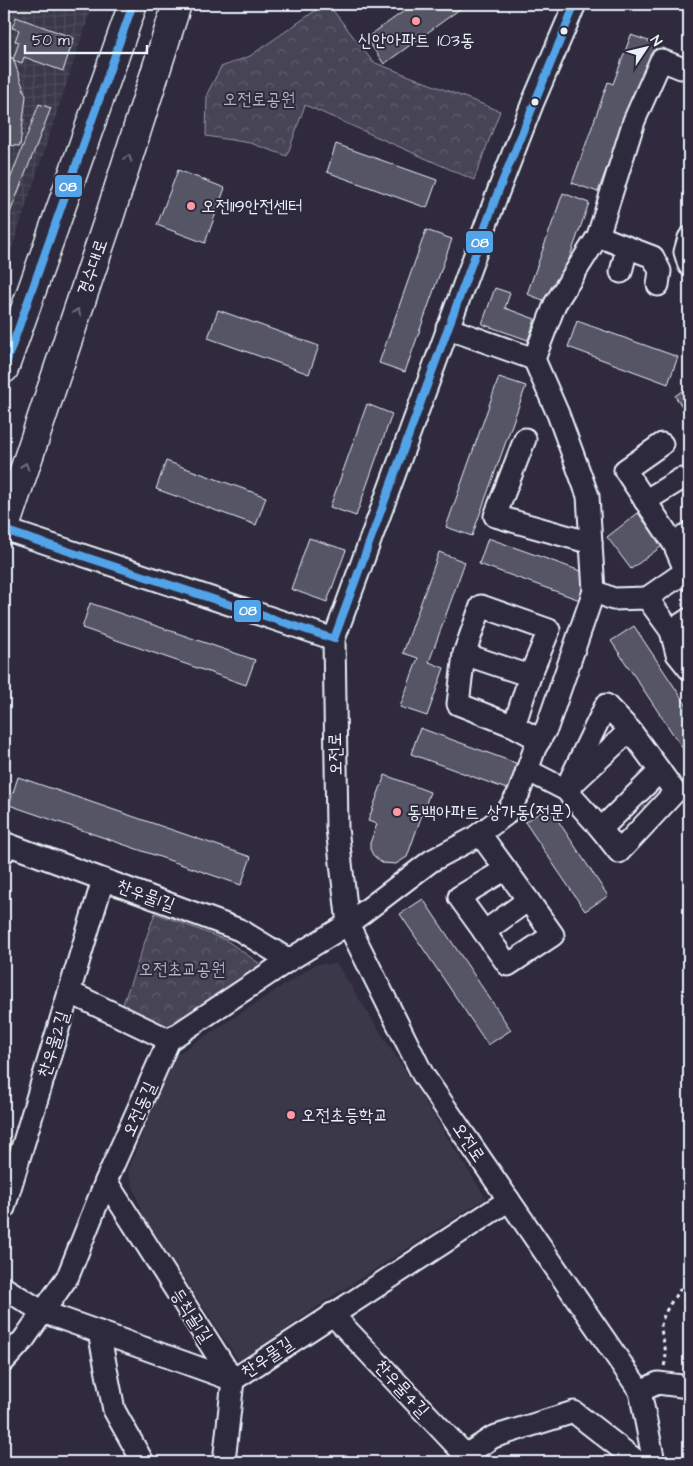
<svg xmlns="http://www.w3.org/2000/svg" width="693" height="1466" font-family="'Architects Daughter','Poor Story',sans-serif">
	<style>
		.built { fill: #3b3749 }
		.industrial { fill: url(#industrial-grid) }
		.forest { fill: url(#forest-crowns); stroke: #979aa6 }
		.building { fill: #575565; stroke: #e8f1f8 }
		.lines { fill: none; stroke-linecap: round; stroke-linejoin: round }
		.minor-casing { stroke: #e8f1f8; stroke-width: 25 }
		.major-casing { stroke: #e8f1f8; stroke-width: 31 }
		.path { stroke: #e8f1f8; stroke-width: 3; stroke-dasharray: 4 4; stroke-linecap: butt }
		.minor { stroke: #2f2a3d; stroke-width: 21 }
		.major { stroke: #2f2a3d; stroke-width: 28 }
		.bus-1-casing { stroke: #2f2a3d; stroke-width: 11 }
		.bus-1 { stroke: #53a3e8; stroke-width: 8 }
		.oneway { stroke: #70707e }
		.poi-dot { fill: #ff9aa2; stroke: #2f2a3d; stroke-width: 2 }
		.bus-dot { fill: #e8f1f8; stroke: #2f2a3d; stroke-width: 2 }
		.labels { text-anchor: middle; stroke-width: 4; stroke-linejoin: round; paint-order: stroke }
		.poi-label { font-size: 18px; fill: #e8f1f8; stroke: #2f2a3d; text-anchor: start }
		.park-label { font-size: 18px; fill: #afb4bf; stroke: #2f2a3d }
		.street-label { font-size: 18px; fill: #e8f1f8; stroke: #2f2a3d }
		.line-badge { stroke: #2f2a3d; stroke-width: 2 }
		.badge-label { font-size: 14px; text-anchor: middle; font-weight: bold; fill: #fff }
	</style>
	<defs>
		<pattern id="industrial-grid" width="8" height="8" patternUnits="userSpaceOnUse" patternTransform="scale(1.25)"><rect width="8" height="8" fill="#3b3749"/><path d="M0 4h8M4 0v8" fill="none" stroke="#4e4b5b"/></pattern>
		<pattern id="forest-crowns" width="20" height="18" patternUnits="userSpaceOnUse" patternTransform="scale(1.25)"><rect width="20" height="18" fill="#464455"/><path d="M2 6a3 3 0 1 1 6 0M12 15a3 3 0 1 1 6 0" fill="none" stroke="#615f6e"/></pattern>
	</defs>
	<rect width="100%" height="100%" fill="#2f2a3d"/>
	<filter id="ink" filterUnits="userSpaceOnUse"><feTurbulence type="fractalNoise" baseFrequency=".02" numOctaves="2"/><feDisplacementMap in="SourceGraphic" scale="10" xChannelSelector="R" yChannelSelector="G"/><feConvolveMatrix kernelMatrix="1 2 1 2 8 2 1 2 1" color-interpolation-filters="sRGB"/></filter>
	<g filter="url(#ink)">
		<path class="built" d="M316,964H337L486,1198L324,1302L240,1363L143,1216L128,1171L170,1059Z"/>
		<path class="industrial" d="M4,4H93L4,272Z"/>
		<g class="forest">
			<path d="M325,4H328L373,62L500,111L474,180L305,105L287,156L250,143L206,136L207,94L221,67L250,56Z"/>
			<path d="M155,913L226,940L263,966L166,1032L122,1007Z"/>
		</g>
		<g class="building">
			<path d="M414,4H467L384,64L366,38Z"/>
			<path d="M16,17L74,38L63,71L24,57L22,63L13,60L19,42L15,41L19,30L12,28Z"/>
			<path d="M631,35L657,44L639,93L634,92L598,192L572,183L608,82L613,84Z"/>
			<path d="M4,57L13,58L26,96L20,146L4,145Z"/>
			<path d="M39,104L51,108L4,228V189L6,190Z"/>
			<path d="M336,144L437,180L427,208L327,172Z"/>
			<path d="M178,170L225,188L205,243L157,225Z"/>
			<path d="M563,193L589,203L553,304L527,294Z"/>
			<path d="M426,230L452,239L405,372L379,363Z"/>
			<path d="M495,288L510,293L505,308L535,319L528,340L482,324Z"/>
			<path d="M218,310L319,346L309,374L208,338Z"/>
			<path d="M577,321L678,357L668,384L568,347Z"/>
			<path d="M499,377L526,386L472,536L446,527Z"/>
			<path d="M689,386V417L675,396Z"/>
			<path d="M367,404L392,414L356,516L330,507Z"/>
			<path d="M166,461L266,497L256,525L156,489Z"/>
			<path d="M638,513L662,546L631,569L607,537Z"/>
			<path d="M309,538L346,550L327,602L291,589Z"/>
			<path d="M488,538L589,574L580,600L479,564Z"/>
			<path d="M439,552L465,562L429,662L444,668L427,716L400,707L418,658L403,653Z"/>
			<path d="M90,603L255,660L246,685L82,628Z"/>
			<path d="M634,626L689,709V758L611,641Z"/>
			<path d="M420,728L521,765L512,791L411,754Z"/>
			<path d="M385,775L430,792L407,857L396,864L382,863L373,855L370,849V843L377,824L368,821Z"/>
			<path d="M18,777L251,857L241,885L9,805Z"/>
			<path d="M549,807L608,896L585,911L525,822Z"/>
			<path d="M423,899L511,1030L488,1045L400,914Z"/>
		</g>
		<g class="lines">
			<g class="minor-casing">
				<g id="minor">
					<path d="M575,4L533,102L498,192L334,639L337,828L348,924L423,1075L640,1391L654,1462"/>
					<path d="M598,236L653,257L660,271L658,285"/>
					<path d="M689,238L685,252L689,265"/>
					<path d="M621,272L627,248"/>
					<path d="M447,328L534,359"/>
					<path d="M525,439L495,516L591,543"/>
					<path d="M662,444L625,470L674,544L689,579"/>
					<path d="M645,501L681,479"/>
					<path d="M4,529L334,639"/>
					<path d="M674,544L689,533"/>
					<path d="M594,591L613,599L647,598L671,631L677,654L689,669"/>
					<path d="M647,598L686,571"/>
					<path d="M671,631L689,619"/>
					<path d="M464,654L530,676"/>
					<path d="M514,726L530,676L549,630L481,606L464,654L458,704L514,726L540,740"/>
					<path d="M527,770L566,790L601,829L660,771L630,730L566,790"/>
					<path d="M571,778L606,705L630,730"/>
					<path d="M601,829L619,852L675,792L660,771"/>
					<path d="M480,834C504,867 529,901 553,935L508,965L459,897L506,869"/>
					<path d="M4,852L7,844L240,930L289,960"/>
					<path d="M484,932L528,900"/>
					<path d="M69,992L169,1040"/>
					<path d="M106,1181L233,1380L224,1462"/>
					<path d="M4,1208L103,880"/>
					<path d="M4,1288L43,1312L233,1380L509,1200"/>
					<path d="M332,1314L472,1462"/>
					<path d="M99,1332L114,1410L143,1462"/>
					<path d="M4,1361L24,1339L68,1276L106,1181L169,1040L289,960L348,924L431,861L474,838L505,815L519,793L535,748L547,727L594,591L588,496L558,414L534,359L555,304L598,236L634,121L661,60L681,68"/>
					<path d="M640,1391L658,1383L689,1387"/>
					<path d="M466,1455L493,1437L574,1412L638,1462"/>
				</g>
			</g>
			<g class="major-casing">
				<g id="major">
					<path d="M4,369L133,4"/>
					<path d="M4,530L109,218L177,4"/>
				</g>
			</g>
			<path class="path" d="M664,1366C669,1352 662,1341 661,1327C661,1314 680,1288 689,1279"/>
			<use href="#minor" class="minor"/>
			<use href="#major" class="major"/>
			<g class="bus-1-casing">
				<g id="bus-1">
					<path d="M4,369L133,4"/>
					<path d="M4,530L334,639L498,192L575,4"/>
				</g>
			</g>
			<use href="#bus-1" class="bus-1"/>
		</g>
		<defs><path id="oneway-chevron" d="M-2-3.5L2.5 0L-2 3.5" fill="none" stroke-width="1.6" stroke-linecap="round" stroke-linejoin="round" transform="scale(1.25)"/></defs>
		<g class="oneway">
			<use href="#oneway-chevron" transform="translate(128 158) rotate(-72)"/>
			<use href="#oneway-chevron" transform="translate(77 312) rotate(-71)"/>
			<use href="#oneway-chevron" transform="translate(25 466) rotate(-71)"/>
		</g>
	</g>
	<g class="poi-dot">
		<circle cx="416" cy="21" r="5"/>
		<circle cx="191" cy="206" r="5"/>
		<circle cx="397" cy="812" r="5"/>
		<circle cx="291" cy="1115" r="5"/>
	</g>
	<g class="bus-dot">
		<circle cx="564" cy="31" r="4.5"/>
		<circle cx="535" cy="102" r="4.5"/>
	</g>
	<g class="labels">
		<g class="poi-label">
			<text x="416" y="46" text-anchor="middle">신안아파트 103동</text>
			<text x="201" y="212">오전119안전센터</text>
			<text x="407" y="818">동백아파트 상가동(정문)</text>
			<text x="301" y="1121">오전초등학교</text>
		</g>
		<g class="park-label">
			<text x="259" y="105">오전로공원</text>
			<text x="182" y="975">오전초교공원</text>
		</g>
		<g class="street-label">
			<text transform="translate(92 267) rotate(-71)" y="6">경수대로</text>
			<text transform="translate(335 754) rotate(-91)" y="6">오전로</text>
			<text transform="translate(146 895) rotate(20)" y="6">찬우물1길</text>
			<text transform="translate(53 1044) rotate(-73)" y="6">찬우물2길</text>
			<text transform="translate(139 1109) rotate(-66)" y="6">오전동길</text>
			<text transform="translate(469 1142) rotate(56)" y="6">오전로</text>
			<text transform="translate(192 1315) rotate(57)" y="6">등칙골1길</text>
			<text transform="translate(267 1357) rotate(-34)" y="6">찬우물길</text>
			<text transform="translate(402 1388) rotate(47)" y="6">찬우물4길</text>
		</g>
	</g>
	<g class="line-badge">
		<rect x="54" y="174" width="29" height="24" rx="5" fill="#53a3e8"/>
		<rect x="465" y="230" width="29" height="24" rx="5" fill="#53a3e8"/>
		<rect x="233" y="599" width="29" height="24" rx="5" fill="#53a3e8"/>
	</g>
	<g class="badge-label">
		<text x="68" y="191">08</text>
		<text x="480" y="247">08</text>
		<text x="248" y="615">08</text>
	</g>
	<rect width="693" height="1466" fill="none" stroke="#2f2a3d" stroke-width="20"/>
	<rect x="10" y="10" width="673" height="1446" fill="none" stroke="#e8f1f8" stroke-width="2" filter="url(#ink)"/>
	<g transform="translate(646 48) rotate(55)" stroke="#2f2a3d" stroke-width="4" paint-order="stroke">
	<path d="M0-4L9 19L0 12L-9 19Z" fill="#e8f1f8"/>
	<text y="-8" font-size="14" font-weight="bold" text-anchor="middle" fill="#e8f1f8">N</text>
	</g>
	<path d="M25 45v8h122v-8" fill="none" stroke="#e8f1f8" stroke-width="2.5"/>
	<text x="32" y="45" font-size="15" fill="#e8f1f8" stroke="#2f2a3d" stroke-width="4" paint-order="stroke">50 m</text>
</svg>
